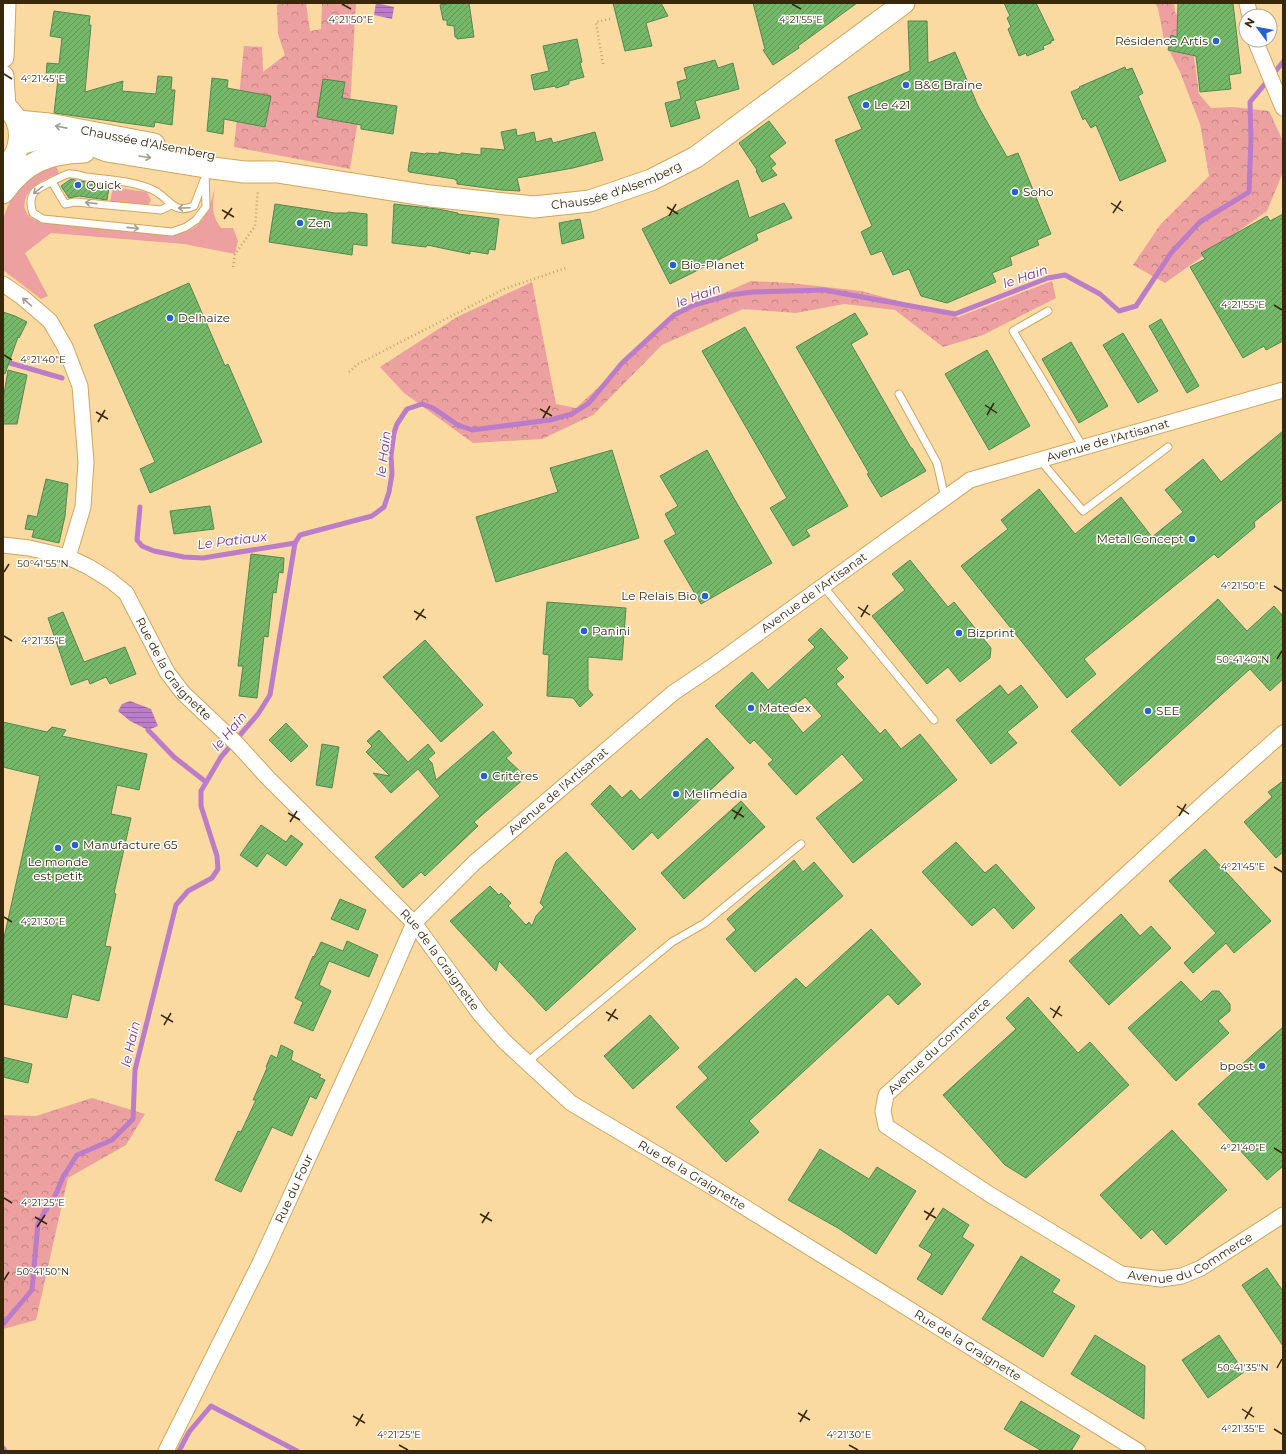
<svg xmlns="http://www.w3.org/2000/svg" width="1286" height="1454" font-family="Montserrat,sans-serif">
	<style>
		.grass { fill: #eca1a0 }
		.forest { fill: url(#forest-crowns) }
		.water { fill: url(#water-rules) }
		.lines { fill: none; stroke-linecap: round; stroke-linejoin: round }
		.stream { stroke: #bb7cc8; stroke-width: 5 }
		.building { fill: url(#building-hatch); stroke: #55874d; fill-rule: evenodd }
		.service-casing { stroke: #cea65e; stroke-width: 9 }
		.minor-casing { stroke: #cea65e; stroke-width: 17 }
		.secondary-casing { stroke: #cea65e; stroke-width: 23 }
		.path { stroke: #bea372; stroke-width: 2.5; stroke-dasharray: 1 3; stroke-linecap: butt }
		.service { stroke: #fff; stroke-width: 7 }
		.minor { stroke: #fff; stroke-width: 15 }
		.secondary { stroke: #fff; stroke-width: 21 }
		.oneway { stroke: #a59e90 }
		.ticks { fill: none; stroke: #382809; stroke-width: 1.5 }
		.poi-dot { fill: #2562cf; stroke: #fff; stroke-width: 1.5 }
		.labels { text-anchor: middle; stroke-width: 3; stroke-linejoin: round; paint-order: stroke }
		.poi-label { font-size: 12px; fill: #382809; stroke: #fff; text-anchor: start }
		.street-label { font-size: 12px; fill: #382809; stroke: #fff }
		.water-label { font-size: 13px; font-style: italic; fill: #7c2f8b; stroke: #fff }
		.ticks-label { font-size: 10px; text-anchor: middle; fill: #382809; stroke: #fff; stroke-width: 3; stroke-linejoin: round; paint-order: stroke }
	</style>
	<defs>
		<pattern id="forest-crowns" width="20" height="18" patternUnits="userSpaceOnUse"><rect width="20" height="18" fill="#eca1a0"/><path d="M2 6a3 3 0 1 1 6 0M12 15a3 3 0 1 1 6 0" fill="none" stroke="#c08381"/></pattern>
		<pattern id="water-rules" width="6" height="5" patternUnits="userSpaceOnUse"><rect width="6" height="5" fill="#bb7cc8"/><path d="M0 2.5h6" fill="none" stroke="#9966a1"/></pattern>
		<pattern id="building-hatch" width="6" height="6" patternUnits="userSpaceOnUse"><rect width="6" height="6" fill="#75b86a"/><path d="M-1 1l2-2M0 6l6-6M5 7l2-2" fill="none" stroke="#619655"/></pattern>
	</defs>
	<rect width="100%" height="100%" fill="#fbdaa2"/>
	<g class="grass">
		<path d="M56,166L59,173C51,177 43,180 36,185C26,192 19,207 30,217C33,219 38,220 42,221L180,232C184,231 191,230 195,227C207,218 212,200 215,186C213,204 210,213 221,228H233L238,241L235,254L184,244L51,233L25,253L48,296L41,299L3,270C3,255 0,231 4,217C9,198 24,180 41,170C45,168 51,167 56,166Z"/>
		<path d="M113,187L147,192L151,200L149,204L145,206L110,202Z"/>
	</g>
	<g class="forest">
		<path d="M281,3H306L310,31L321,29L322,3H356L350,107L360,108L350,169L234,147L244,46L262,47L263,72L285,55L278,34L277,5Z"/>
		<path d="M1155,3H1174L1175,12L1191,35L1199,94L1211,108L1233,107L1269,111L1283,141V172L1267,211L1165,283L1133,265L1160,225L1209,176L1200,124L1180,72L1164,40L1158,8Z"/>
		<path d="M751,281L791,283L861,291L958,317L1052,281L1056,298L983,335L943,347L895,310L844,304L796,313L743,309L662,345L593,415L542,439L473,443L404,393L380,367L457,317L532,282L556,404L576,408L677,314Z"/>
		<path d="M92,1098L145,1114L126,1145L68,1178L36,1320L3,1329V1115L36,1116Z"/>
	</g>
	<g class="water">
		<path d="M376,3L394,7L392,19L374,15Z"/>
		<path d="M130,701L151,709L158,726L148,730L130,721L118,711L122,704Z"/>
	</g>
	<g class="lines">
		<g class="stream">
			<path d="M3,361L62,378"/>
			<path d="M140,507L137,540L142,546L154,551L184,557L203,558L295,543"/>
			<path d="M148,730L174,757L206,782"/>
			<path d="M3,1322L4,1323L32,1290L38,1223L56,1194L63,1177L77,1155L112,1140L133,1119L135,1070L176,905L188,891L212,878L218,869L217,856L201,806V791L221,757L258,714L270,695L295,543L300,535L372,516L384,507L389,492L392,474L391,456L394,433L397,424L407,409L422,404L433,408L458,425L472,430L550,420L572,414L589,403L622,363L674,315L694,305L730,295L753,292L824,290L955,314L1048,278L1065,275L1100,294L1119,311L1136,306L1171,253L1200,222L1249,192L1251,139L1250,102L1283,62"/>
			<path d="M3,1448L5,1451"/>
			<path d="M179,1451L189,1432L211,1406L297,1451"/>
		</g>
	</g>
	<g class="building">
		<path d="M451,3H469L474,37L457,39V37H455L454,26L447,25V20H443L440,5Z"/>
		<path d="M613,3H661L668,16L646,23L652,46L625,51Z"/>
		<path d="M753,3H857L798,46L799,48L773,65L763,50L765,49Z"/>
		<path d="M1004,3H1036L1054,40L1051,41V43L1043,46L1044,49L1027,56L1026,53L1019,56L1008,29L1011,27L1007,18L1010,16Z"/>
		<path d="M1178,3H1233L1241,73L1229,75L1231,89L1200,92L1196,56L1168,50L1171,35L1177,37Z"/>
		<path d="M54,11L90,16L89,25H91L85,92L123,81L122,91L156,94L158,76L172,77L171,90H175L172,125L155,122L154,127L54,113L58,79L46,77L47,63L59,64L62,38L50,36Z"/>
		<path d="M908,21H927L928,63L955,52L978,106L1007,157L1018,153L1051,234L1037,240L1039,245L1010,257L1012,265L992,273L996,282L947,303L921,296L909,269L893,275L882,251L871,255L861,232L872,226L835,140L862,129L848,97L910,71Z"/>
		<path d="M577,39L582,62L580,63L584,77L569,81V84L556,88L555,86L534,90L531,75L549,71L543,46Z"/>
		<path d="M715,60L718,68L733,63L739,89L695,101L700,118L671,127L665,103L681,99L677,82L687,79L684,68Z"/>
		<path d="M1125,67L1126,70L1132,68L1143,93L1138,96L1166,161L1120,181L1096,125L1091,128L1085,118L1083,120L1071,92L1080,88L1079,87Z"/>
		<path d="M212,78L228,80L227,88L271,96L265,127L224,119L223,134L207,131Z"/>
		<path d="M323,79L345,82L342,98L397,106L393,134L361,129V125L317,117Z"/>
		<path d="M769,121L786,143L769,156L776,164L771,168L777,175L762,182L756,171L757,170L739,143Z"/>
		<path d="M516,129L517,136L534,132L536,142L551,138L553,143L595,132L603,160L573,168L517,178L520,191L501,190L457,184V180H455V179L409,172L408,170L411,152L425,154L426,153L439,154V152L461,155V153L481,155V148L505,150L501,132Z"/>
		<path d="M71,179L79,181L106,184L109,187L107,200L79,196L69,198L61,186Z"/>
		<path d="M738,180L749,218L784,203L792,218L756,234L758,240L670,284L642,229Z"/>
		<path d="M275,204L335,213H348V212L367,214V246L353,244L352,255L269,242Z"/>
		<path d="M394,204L438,209L458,213V214L499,219L495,250L489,249L488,254L470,251V254L427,245L426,247L392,243Z"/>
		<path d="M1283,214V341L1266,350L1264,346L1243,358L1190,267L1205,259L1201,253L1267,216L1270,221Z"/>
		<path d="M580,219L584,238L562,244L559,223Z"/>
		<path d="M189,283L225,366L228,364L262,442L150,493L140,469L155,462L94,325Z"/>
		<path d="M3,312L15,316L27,322L19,338L18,337L5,374L3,373Z"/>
		<path d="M855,313L868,334L851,344L911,448H912L926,471L881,497L867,474L869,473L796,347Z"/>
		<path d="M1161,319L1199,386L1187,393L1149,326Z"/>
		<path d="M745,327L848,506L806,530L810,536L793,546L770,508L787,498L702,351Z"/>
		<path d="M1123,333L1158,391L1138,403L1103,345Z"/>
		<path d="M1071,342L1108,406L1079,423L1042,359Z"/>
		<path d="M987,350L1030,426L989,450L945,374Z"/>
		<path d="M8,370L27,375L17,424H3V400Z"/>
		<path d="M1283,431V499L1254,522L1255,527L1218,558L1214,554L1084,659L1096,674L1067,698L961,566L1008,529L1001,520L1039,489L1075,534L1121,497L1152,537L1183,512L1165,490L1203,459L1221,482Z"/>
		<path d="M612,450L639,538L496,582L476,517L558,492L550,468Z"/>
		<path d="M707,450L735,500L772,563L701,604L664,541L676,534L665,514L678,506L660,476Z"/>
		<path d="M46,479L68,484L65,516L59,543L32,537L34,530L25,529L28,515L37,517Z"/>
		<path d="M210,506L214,529L174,534L170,511Z"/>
		<path d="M251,554L284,558L283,573L279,572L276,593L273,592L268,637L264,636L257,698L239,696L243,666H238Z"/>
		<path d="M910,560L948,607L954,602L991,648L990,658L960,682L948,667L927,684L872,616L905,590L892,574Z"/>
		<path d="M1218,599L1247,631L1274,606L1283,616V679L1270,691L1250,669L1120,786L1071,731Z"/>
		<path d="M547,602L626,608L622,660L588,657V689L593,695L580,707L573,698L547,696L549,655L543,654Z"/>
		<path d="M63,612L84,662L125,647L136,674L110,684L106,677L90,684L88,679L71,685L48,618Z"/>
		<path d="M821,628L848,658L836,669L844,677L836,684L880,734L885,729L901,749L920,734L957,780L853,863L816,818L864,780L842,754L796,795L768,764L773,760L754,740L750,744L715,706L752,672L768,690L815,647L808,640ZM805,697L822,716L803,733L786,712Z"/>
		<path d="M425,640L483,705L441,742L383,677Z"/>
		<path d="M1000,685L1008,695L1021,685L1038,707L1007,732L1017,743L991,764L956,720Z"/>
		<path d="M3,722L47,732L52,727L66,730L62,736L147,754L139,790L117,785L111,814L131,818L114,893L116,894L105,946L111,947L99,1001L72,994L67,1018L3,1004V942L40,776L3,767Z"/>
		<path d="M286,723L308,746L291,762L269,740Z"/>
		<path d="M379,730L408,762L428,744L435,753L428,759L432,763L436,780L493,731L512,753L506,758L526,777L474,822L478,826L425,876L421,872L403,888L375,857L440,796L418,769L391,793L373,773L390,776L366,752L372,746L367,741Z"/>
		<path d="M707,738L734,768L658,839L652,832L633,850L591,804L610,785L622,798L631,790L640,800Z"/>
		<path d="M322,744L339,747L332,788L316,785Z"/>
		<path d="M1283,781V852L1276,858L1244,822L1272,797L1268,792Z"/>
		<path d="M741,801L765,827L684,899L661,873Z"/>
		<path d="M261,825L286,842L291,835L303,844L286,866L267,853L257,867L240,855Z"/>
		<path d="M956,842L985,873L996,864L1035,908L1013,929L994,907L972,926L922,872Z"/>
		<path d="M1205,849L1271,921L1234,953L1226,943L1193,973L1184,963L1216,933L1169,881Z"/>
		<path d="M566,852L636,929L546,1011L499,961L496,971L450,921L490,886L499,895L501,893L511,903L508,906L526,925L529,922L532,926L536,916L544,907L540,903L556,861Z"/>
		<path d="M794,860L803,872L814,862L843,896L755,972L726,939L736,930L727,919Z"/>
		<path d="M340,899L366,910L358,930L331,919Z"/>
		<path d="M1121,914L1140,936L1151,926L1171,948L1109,1005L1069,961Z"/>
		<path d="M871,929L921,984L898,1005L888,994L804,1071L749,1121L759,1132L726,1162L676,1107L708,1078L698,1067L796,978L806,988Z"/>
		<path d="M347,941L378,955L369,977L329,961L319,985L331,991L313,1031L294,1023L303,1002L295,998L313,956L314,957L321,942L343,951Z"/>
		<path d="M1181,981L1201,1002L1212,991H1219L1230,1004V1011L1218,1021L1229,1033L1176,1081L1128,1028Z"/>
		<path d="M1028,997L1078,1053L1090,1042L1129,1085L1026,1178L1005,1165L943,1095L1016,1029L1006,1018Z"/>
		<path d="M650,1015L679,1048L633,1089L604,1056Z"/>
		<path d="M1283,1027V1166L1267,1180L1198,1104Z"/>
		<path d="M281,1045L293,1051L291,1060L321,1075L319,1077L325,1080L316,1099L310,1096L292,1136L272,1127L241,1192L215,1180L238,1131L241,1132L256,1100H253L267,1068L266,1067L271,1055L277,1058Z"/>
		<path d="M3,1057L32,1064L28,1083L3,1077Z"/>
		<path d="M1172,1130L1227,1190L1166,1245L1152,1229L1141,1239L1100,1195Z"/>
		<path d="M820,1149L869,1179L877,1167L916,1191L876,1254L838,1228L788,1200Z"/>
		<path d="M943,1208L969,1225L962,1237L974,1245L942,1295L917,1279L932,1254L919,1246Z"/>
		<path d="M1021,1256L1060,1280L1052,1292L1075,1306L1043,1357L982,1319Z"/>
		<path d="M1267,1268L1283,1291V1346L1242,1285Z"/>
		<path d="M1095,1335L1145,1366L1144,1419L1071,1374Z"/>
		<path d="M1219,1335L1244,1372L1208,1398L1182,1360Z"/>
		<path d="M1021,1401L1080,1436L1071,1451H1042L1004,1429Z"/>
	</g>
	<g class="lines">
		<g class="service-casing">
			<g id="service">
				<path d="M204,180L194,206C173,215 170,199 155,191C136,181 107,180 86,177C81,176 73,173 68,174C61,176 50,183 43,186C30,192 29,201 33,213L43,219L172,232L186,227L196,220L206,207L205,169"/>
				<path d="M52,182L65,204L75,202L161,210L171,205"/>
				<path d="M1048,311L1013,331L1083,447"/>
				<path d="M899,394L937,463L945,498"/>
				<path d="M1040,460L1083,511L1168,447"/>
				<path d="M823,586L934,720"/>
				<path d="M526,1063L672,942L705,923L801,844"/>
			</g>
		</g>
		<g class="minor-casing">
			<g id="minor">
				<path d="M1247,3L1250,16"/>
				<path d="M1255,40L1283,108"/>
				<path d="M3,284L22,297L50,321L65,347L80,386L86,462L83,507L68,557"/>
				<path id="s1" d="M3,545L29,548L68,557L89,567L110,580L126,593L167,672L183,693L238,745L267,777L414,923L480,1014L504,1041L571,1103L704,1182L1138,1451"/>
				<path id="s2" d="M1283,733L1205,802L886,1095L883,1111L886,1126L989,1194L1121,1274L1161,1279L1182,1276L1201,1268L1283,1215"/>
				<path id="s3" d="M166,1451L260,1263L377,1008L414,923L474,863L673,693L713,666L823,586L970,480L1283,390"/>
			</g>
		</g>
		<g class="secondary-casing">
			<g id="secondary">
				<path d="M3,57L5,3"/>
				<path d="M3,76L5,107"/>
				<path d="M3,105C26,120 24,153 3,168"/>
				<path d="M17,121L49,124L154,144"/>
				<path id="s4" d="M19,144L38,139H47L91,145L107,151L205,167L244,172H277L430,196L534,207L590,201L651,180L696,157L904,3"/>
				<path d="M3,193C25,162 47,153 84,152"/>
			</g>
		</g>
		<g class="path">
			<path d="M603,64L596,22L610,19"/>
			<path d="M233,267L235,254L255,226L258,190"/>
			<path d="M349,372L358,364L504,289L566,268"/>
		</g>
		<use href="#service" class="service"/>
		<use href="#minor" class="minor"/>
		<use href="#secondary" class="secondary"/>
	</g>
	<defs><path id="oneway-shaft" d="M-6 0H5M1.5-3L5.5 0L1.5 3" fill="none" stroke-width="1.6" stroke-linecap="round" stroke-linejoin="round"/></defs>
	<g class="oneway">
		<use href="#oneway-shaft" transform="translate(61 127) rotate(-169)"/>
		<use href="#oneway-shaft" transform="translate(145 157) rotate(9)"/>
		<use href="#oneway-shaft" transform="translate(38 190) rotate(142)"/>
		<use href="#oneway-shaft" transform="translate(91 203) rotate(-174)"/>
		<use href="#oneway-shaft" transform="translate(184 208) rotate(178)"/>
		<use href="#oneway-shaft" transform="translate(133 228) rotate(6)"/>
		<use href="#oneway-shaft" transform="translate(27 302) rotate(-139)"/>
	</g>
	<path class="ticks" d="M342,4L351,9M792,4L801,9M4,74L12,79M1111,203L1123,211M667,207L678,214M222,210L234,217M1113,213L1121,201M669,216L676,204M224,219L232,208M1274,305L1282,310M4,355L12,360M985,405L997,413M540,409L552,416M96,412L108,419M987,415L994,403M543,418L550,406M98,422L105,410M4,572L9,564M1274,586L1282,591M858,607L870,615M414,611L426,618M861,617L868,605M416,620L424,609M4,636L12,641M1277,659L1282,651M1177,806L1189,814M732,810L744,817M288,813L300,820M1179,816L1186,804M734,819L742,807M290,822L297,811M1274,867L1282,872M4,917L12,922M1050,1008L1062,1016M606,1012L618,1019M161,1015L173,1022M1053,1018L1060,1006M608,1021L616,1009M164,1025L171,1013M1274,1148L1282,1153M4,1198L12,1203M924,1211L936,1218M480,1214L492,1221M35,1217L47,1224M926,1220L934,1208M482,1223L489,1212M37,1227L45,1215M4,1280L9,1272M1277,1368L1282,1359M1242,1409L1254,1417M798,1413L810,1420M353,1416L365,1423M1245,1419L1252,1407M800,1422L807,1410M356,1426L363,1414M1274,1429L1282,1434M399,1445L408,1450M849,1445L858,1450"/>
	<g class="poi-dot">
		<circle cx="1216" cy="41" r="4"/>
		<circle cx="906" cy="85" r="4"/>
		<circle cx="866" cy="105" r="4"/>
		<circle cx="78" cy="185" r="4"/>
		<circle cx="1015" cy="192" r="4"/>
		<circle cx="300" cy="223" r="4"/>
		<circle cx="673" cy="265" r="4"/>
		<circle cx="170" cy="318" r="4"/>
		<circle cx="1192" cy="539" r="4"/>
		<circle cx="705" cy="596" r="4"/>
		<circle cx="584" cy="631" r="4"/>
		<circle cx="959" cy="633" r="4"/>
		<circle cx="751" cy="708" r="4"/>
		<circle cx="1148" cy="711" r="4"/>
		<circle cx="484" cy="776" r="4"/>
		<circle cx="676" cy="794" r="4"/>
		<circle cx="75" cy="845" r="4"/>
		<circle cx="58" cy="848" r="4"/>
		<circle cx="1262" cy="1066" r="4"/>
	</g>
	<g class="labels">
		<g class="poi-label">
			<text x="1208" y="45" text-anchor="end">Résidence Artis</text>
			<text x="914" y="89">B&amp;G Braine</text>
			<text x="874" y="109">Le 421</text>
			<text x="86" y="189">Quick</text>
			<text x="1023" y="196">Soho</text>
			<text x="308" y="227">Zen</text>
			<text x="681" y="269">Bio-Planet</text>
			<text x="178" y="322">Delhaize</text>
			<text x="1184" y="543" text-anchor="end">Metal Concept</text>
			<text x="697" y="600" text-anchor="end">Le Relais Bio</text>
			<text x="592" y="635">Panini</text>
			<text x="967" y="637">Bizprint</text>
			<text x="759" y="712">Matedex</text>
			<text x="1156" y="715">SEE</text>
			<text x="492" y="780">Critéres</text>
			<text x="684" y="798">Melimédia</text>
			<text x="83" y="849">Manufacture 65</text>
			<text x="58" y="866" text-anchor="middle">Le monde<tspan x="58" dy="14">est petit</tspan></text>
			<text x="1254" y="1070" text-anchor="end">bpost</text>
		</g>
		<g class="street-label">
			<text transform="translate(148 143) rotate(11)" y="4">Chaussée d'Alsemberg</text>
			<text dy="4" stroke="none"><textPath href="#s4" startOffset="607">Chaussée d'Alsemberg</textPath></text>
			<text dy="4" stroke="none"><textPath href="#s3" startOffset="1439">Avenue de l'Artisanat</textPath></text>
			<text dy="4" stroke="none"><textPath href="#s3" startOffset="1103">Avenue de l'Artisanat</textPath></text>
			<text dy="4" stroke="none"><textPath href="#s1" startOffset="225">Rue de la Graignette</textPath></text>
			<text dy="4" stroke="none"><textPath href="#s3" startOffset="779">Avenue de l'Artisanat</textPath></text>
			<text dy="4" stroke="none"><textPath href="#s1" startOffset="621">Rue de la Graignette</textPath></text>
			<text transform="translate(939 1046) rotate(-43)" y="4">Avenue du Commerce</text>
			<text dy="4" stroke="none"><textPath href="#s1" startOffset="957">Rue de la Graignette</textPath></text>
			<text dy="4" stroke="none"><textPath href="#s3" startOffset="292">Rue du Four</textPath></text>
			<text dy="4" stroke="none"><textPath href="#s2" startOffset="921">Avenue du Commerce</textPath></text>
			<text dy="4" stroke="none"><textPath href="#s1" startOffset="1281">Rue de la Graignette</textPath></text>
		</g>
		<g class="water-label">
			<text transform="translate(1025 276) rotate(-19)" y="5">le Hain</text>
			<text transform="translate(698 295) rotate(-20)" y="5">le Hain</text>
			<text transform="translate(383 454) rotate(-83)" y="5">le Hain</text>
			<text transform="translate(232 540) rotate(-7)" y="5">Le Patiaux</text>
			<text transform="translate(229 731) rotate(-50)" y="5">le Hain</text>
			<text transform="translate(130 1044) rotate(-77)" y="5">le Hain</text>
		</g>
	</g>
	<g class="ticks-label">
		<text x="351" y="23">4°21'50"E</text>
		<text x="801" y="23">4°21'55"E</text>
		<text x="43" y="82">4°21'45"E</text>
		<text x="1243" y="308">4°21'55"E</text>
		<text x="43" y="363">4°21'40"E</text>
		<text x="43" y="567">50°41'55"N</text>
		<text x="1243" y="589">4°21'50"E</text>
		<text x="43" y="644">4°21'35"E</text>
		<text x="1243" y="663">50°41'40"N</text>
		<text x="1243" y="870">4°21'45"E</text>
		<text x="43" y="925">4°21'30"E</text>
		<text x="1243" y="1151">4°21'40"E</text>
		<text x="43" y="1206">4°21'25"E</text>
		<text x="43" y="1275">50°41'50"N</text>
		<text x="1243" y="1371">50°41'35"N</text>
		<text x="1243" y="1432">4°21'35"E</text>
		<text x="399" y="1438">4°21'25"E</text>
		<text x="849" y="1438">4°21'30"E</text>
	</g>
	<rect width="1286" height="1454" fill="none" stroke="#382809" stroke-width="8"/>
	<g transform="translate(1258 28) rotate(302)"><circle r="19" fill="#ffffff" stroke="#afa99d"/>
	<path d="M0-3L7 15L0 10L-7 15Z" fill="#2562cf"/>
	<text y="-6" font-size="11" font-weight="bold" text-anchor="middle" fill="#382809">N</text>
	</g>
</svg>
